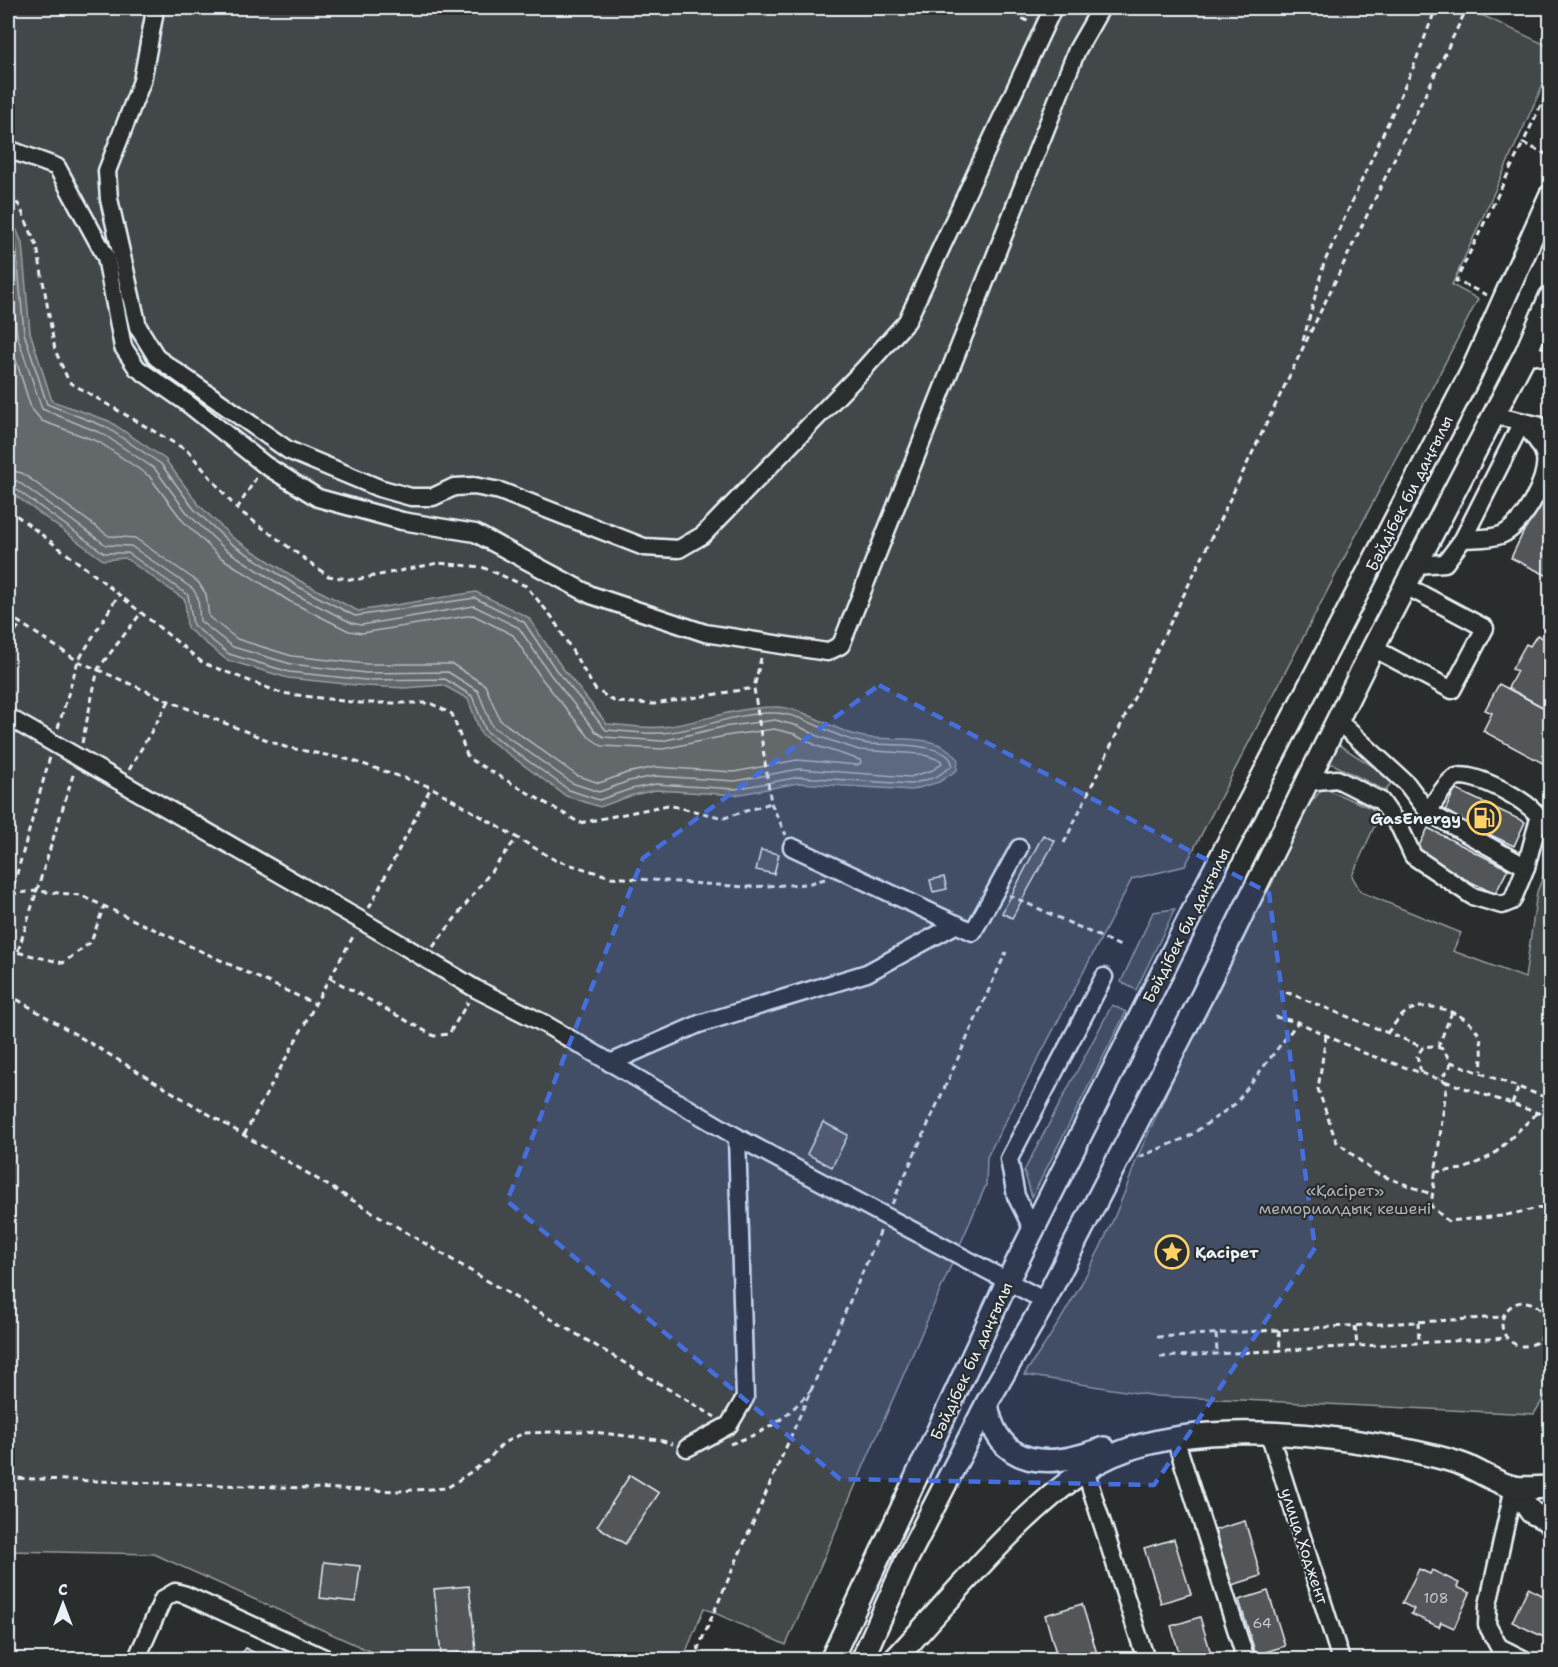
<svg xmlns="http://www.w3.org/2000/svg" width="1558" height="1667" font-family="'Shantell Sans',sans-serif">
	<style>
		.green { fill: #424648; stroke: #959ca0; stroke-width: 1.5 }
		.water { fill: #63686b; stroke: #989fa3; stroke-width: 1.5 }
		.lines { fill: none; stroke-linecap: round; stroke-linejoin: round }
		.shore { stroke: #b3bac0; stroke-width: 1.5 }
		.building { fill: #535759; stroke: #e8f1f8; stroke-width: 1.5 }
		.minor-casing { stroke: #e8f1f8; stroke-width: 21 }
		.major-casing { stroke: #e8f1f8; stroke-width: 26 }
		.path { stroke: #e8f1f8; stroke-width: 3; stroke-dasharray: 6 4.5; stroke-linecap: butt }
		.minor { stroke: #2a2d2e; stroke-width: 16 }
		.major { stroke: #2a2d2e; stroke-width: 21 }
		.marked { fill: #466fde; fill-opacity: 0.2; stroke: #466fde; stroke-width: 4.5; stroke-dasharray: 12 8; stroke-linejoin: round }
		.labels { text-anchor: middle; stroke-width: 4.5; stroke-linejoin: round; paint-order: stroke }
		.number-label { font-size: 14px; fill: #c3cad0 }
		.street-label { font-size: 16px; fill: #e8f1f8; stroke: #2a2d2e }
		.poi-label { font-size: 16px; font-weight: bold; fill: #e8f1f8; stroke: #2a2d2e; text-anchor: end }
		.park-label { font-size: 16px; fill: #aeb5ba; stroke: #2a2d2e }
	</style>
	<rect width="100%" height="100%" fill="#2a2d2e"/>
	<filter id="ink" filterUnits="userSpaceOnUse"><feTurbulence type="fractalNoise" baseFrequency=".0167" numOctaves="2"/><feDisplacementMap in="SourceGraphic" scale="12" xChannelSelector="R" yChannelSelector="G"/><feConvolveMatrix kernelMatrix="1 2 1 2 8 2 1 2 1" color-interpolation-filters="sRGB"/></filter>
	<g filter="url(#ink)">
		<g class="green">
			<path d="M8,8H1467L1550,47V69L1452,285L1478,299L1185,866L1132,879L987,1157L986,1185L786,1645L704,1608L683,1659H387L154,1554L8,1551Z"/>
			<path d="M1336,743L1388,776L1391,783L1386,791L1333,764L1322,765Z"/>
			<path d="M1323,788L1373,809L1375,825L1352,876L1361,892L1461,933L1453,951L1525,978L1537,892L1550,858V1388L1534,1414L1156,1396L1024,1375C1072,1307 1111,1237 1137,1158L1225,965L1273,882L1298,818Z"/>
			<path d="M1175,909L1136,990L1121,982L1153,912Z"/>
			<path d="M1112,1005L1126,1012L1032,1197L1024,1171Z"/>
		</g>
		<path class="water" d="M9,211L22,243L30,332L52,401L109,421L165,459L199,505L233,538L300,581L358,611L476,592L528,617L561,666L607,724C624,725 644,729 662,727C699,723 735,707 774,707C805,706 833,732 864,737C895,742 937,731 958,759L957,770L939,782L912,790L798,783L736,795L656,790L633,795L600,807L566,796L481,734L468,699L443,685L405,688L365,686L288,678L227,660L187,628L185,600L125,558L103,560L8,490Z"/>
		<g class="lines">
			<g class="shore">
				<path d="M8,224L16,245L24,333L47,404L106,427L161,464L194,509L230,543L297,586L355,616L475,598L524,622L556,670L606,730C624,731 643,734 661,733C699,731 735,712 774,713C805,713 836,741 870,744C886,745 954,742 952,766L936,777L911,784L799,777L735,789L656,784L631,789L599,800L569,790L486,731L472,696L445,679L366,680L289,672L229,654L193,625L188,595L128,553H104L13,487L8,486"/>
				<path d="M8,244L17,335L42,409L103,434L155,469L188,514L225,549L293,593L352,623L361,625L474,606L519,628L550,674L596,732L604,737L662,741L723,727L775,720L798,726L820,737L859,750L921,754L940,760L942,763L933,770L910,777L799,769L735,781L655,776L629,781L599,792L572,783L492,726L478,691L448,672L366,673L291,664L233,647L200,621L198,598L193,589L131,546L106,545L17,481L8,479"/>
				<path d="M8,334L31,408L42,421L99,442L149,476L183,521L220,557L289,601L349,631L362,633L473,615L513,635L542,679L589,737L602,746L663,749L725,736L774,729L795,734L817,746L860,760L861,763L858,765L797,760L734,772L655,767L627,773L599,783L576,775L500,720L485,685L452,664H367L292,656L237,639L209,617L206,594L198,582L135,538L109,536L22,473L8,470"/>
			</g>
		</g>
		<g class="building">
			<path d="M1550,476V577L1511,558Z"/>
			<path d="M1537,635L1550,642V711L1508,688L1517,671L1512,669L1526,644L1530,646Z"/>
			<path d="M1499,684L1550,711V767L1483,731L1492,713L1485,710Z"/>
			<path d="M1455,789L1525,822L1514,846L1444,813Z"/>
			<path d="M1428,828L1508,869L1495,894L1415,854Z"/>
			<path d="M1043,835L1055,841L1012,918L1002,913Z"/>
			<path d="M761,850L779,854L774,874L756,870Z"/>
			<path d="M944,877L947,889L933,892L930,880Z"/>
			<path d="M823,1122L848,1135L832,1167L807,1154Z"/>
			<path d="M630,1475L659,1493L625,1544L597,1526Z"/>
			<path d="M1245,1521L1261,1576L1232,1585L1215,1530Z"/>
			<path d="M1174,1539L1191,1594L1161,1603L1144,1548Z"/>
			<path d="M324,1562L360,1566L356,1602L320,1598Z"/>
			<path d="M1419,1569L1430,1574L1432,1570L1459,1583L1457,1587L1470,1593L1454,1628L1441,1622L1439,1627L1411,1614L1414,1609L1402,1603Z"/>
			<path d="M469,1586L476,1651L441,1655L434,1589Z"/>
			<path d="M1528,1588L1550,1599V1640L1512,1622Z"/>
			<path d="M1268,1591L1285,1646L1256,1655L1239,1600Z"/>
			<path d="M1082,1604L1099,1660H1058L1045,1615Z"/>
			<path d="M1200,1617L1213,1660H1181L1171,1626Z"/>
			<path d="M245,1648L270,1660H239Z"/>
		</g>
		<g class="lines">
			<g class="minor-casing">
				<g id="minor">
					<path d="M152,8L154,16L142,81L107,171L109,199L138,327L157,358L288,450L379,488L411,497H433L454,487L474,486L500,491L644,547L679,549L703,535L864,369L907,321L1053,8"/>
					<path d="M8,149L57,167L106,257L123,347L137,368L187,403L265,465L318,498L402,521L475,533L591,595L705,633L827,652L841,645L1077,50L1101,8"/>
					<path d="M1526,353L1550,359"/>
					<path d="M1493,415L1550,428"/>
					<path d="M1416,565L1445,563L1463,539L1522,422C1530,433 1542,443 1545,457C1549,480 1522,527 1501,535C1490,539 1475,538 1463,539"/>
					<path d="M1373,648L1452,690L1485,628L1406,586"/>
					<path d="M8,717L362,921L476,989L543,1023L737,1137L1045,1301"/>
					<path d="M1306,782L1337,779L1381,801L1400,828L1413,856L1472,896L1502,905L1512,901L1526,867L1428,812L1407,784L1338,721"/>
					<path d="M1428,812C1435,802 1443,786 1454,778C1469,768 1534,803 1539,818L1526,867"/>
					<path d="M792,847L973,932L1019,848"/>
					<path d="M610,1063L699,1024L867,973L957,924"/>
					<path d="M1033,1230L1016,1196L1009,1159L1104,977"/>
					<path d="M1269,1433L1341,1660"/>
					<path d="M1175,1438L1246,1660"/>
					<path d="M687,1448L729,1425L745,1398L737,1137"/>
					<path d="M1085,1470L1146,1660"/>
					<path d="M1499,1647L1525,1660"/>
					<path d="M136,1660L163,1599L175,1592L186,1595L329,1660"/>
					<path d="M1506,1660L1487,1625L1488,1605L1514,1487"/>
				</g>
			</g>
			<g class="major-casing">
				<g id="major">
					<path d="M987,1403C997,1471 1052,1468 1104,1448"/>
					<path d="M1514,1487L1531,1512L1550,1522"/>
					<path d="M831,1660L1008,1280L1197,903L1471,373L1550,196"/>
					<path d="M862,1660L906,1561L987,1403L1045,1301L1202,996L1373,648L1526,353L1550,297"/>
					<path d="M894,1660C951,1599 1016,1517 1084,1471C1162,1418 1297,1431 1385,1446C1411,1451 1440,1456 1464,1465C1480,1471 1497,1484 1514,1487C1525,1489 1539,1487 1550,1487"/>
				</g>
			</g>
			<g class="path">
				<path d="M1004,8L1029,22"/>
				<path d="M1550,86L1523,143L1550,156"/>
				<path d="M8,196L19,205L37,246L55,350L69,382L188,451L237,509L328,576L355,580L438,563L482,567L526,586L552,617L595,689L615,702L654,704L754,688"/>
				<path d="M1487,295L1456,281L1523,143"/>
				<path d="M1303,341L1324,263L1413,68L1436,8"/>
				<path d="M8,509L96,576L203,663L281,693L359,703H430L452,714L468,758L580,823L668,805L724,818L771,803"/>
				<path d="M237,509L256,478"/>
				<path d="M8,615L78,661L169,701L285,747L351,760L431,787L555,860L611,877L745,887L807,884L825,879"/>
				<path d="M8,639L21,624"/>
				<path d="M761,658L754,688L771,803L786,835"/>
				<path d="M58,728L78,661L119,594"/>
				<path d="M82,743L98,669L141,613"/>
				<path d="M129,770L169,701"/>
				<path d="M1064,843L1467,8"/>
				<path d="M11,894L37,891L80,895L315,1004L354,935"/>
				<path d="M1009,895L1120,946"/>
				<path d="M8,905L50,757"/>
				<path d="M369,908L431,787"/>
				<path d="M433,947L516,839"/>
				<path d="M8,950L63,963L91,942L104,906"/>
				<path d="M18,951L74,772"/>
				<path d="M330,978L434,1036L449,1034L468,1002"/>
				<path d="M1286,992L1423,1047"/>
				<path d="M8,994L715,1417"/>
				<path d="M1275,1017L1298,1022L1364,1053L1447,1082"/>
				<path d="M1387,1033C1394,1025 1401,1014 1410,1010C1431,1000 1469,1014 1479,1035C1484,1047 1482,1059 1481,1071"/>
				<path d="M1326,1036L1318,1089L1336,1141L1375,1173L1431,1194"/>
				<path d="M1438,1047L1452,1012"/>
				<path d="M1451,1062L1550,1099"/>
				<path d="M1421,1072L1417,1056L1423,1047L1433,1046L1443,1049L1451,1062L1449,1070L1439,1079"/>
				<path d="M1512,1104L1519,1086"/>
				<path d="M1550,1117L1447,1082L1431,1206L1448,1221L1502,1216L1539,1208L1550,1210"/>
				<path d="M244,1135L315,1005"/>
				<path d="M1139,1157L1188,1137L1235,1104L1298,1022"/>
				<path d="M1435,1172L1464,1169L1493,1155L1538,1112"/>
				<path d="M892,1204L1006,952"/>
				<circle cx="1524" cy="1324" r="22"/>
				<path d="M1544,1313L1550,1306"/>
				<path d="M1418,1322L1419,1343"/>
				<path d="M1355,1326L1357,1346"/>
				<path d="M1279,1330L1280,1350"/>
				<path d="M1216,1334L1217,1353"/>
				<path d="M1157,1337L1503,1317"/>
				<path d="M1160,1357L1507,1338"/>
				<path d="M730,1444C770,1430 782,1422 811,1390"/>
				<path d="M8,1478L398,1491L447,1488L487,1461L503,1443L524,1433L586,1431L659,1440L673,1444"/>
				<path d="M693,1660L881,1230"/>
			</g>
			<use href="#minor" class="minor"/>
			<use href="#major" class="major"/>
		</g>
	</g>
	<path class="marked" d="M879,685L1269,893L1315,1248L1154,1485L840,1479L507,1201L643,858Z"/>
	<defs>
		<g id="fuel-ring" transform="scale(1.725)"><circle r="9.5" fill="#2a2d2e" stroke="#ffd166" stroke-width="1.5"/><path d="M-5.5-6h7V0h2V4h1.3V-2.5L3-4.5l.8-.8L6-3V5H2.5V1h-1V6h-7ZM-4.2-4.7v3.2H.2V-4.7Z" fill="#ffd166"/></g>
		<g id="sight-ring" transform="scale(1.725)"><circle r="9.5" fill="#2a2d2e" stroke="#ffd166" stroke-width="1.5"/><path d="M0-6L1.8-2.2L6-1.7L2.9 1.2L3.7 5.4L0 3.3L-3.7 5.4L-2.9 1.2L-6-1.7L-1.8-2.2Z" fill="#ffd166"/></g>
	</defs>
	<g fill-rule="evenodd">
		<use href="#fuel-ring" x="1484" y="818"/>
		<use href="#sight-ring" x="1172" y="1252"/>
	</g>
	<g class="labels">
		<g class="number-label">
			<text x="1436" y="1603">108</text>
			<text x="1262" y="1628">64</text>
		</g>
		<g class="street-label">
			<text transform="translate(1409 493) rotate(-63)" y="6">Бәйдібек би даңғылы</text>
			<text transform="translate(1186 925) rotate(-63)" y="6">Бәйдібек би даңғылы</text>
			<text transform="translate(971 1361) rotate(-65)" y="6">Бәйдібек би даңғылы</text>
			<text transform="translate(1305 1546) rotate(72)" y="6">улица Ходжент</text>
		</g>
		<g class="poi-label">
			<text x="1461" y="824">GasEnergy</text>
			<text x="1195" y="1258" text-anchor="start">Қасірет</text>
		</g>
		<g class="park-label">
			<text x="1345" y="1196">«Қасірет»<tspan x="1345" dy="18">мемориалдық кешені</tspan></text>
		</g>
	</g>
	<rect width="1558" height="1667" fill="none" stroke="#2a2d2e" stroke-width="30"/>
	<rect x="15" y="15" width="1528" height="1637" fill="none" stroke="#e8f1f8" stroke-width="2" filter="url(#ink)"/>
	<g transform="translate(63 1604)" stroke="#2a2d2e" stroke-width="4.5" paint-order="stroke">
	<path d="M0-4.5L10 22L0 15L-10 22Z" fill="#e8f1f8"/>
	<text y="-9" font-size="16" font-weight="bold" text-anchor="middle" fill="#e8f1f8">С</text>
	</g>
</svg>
